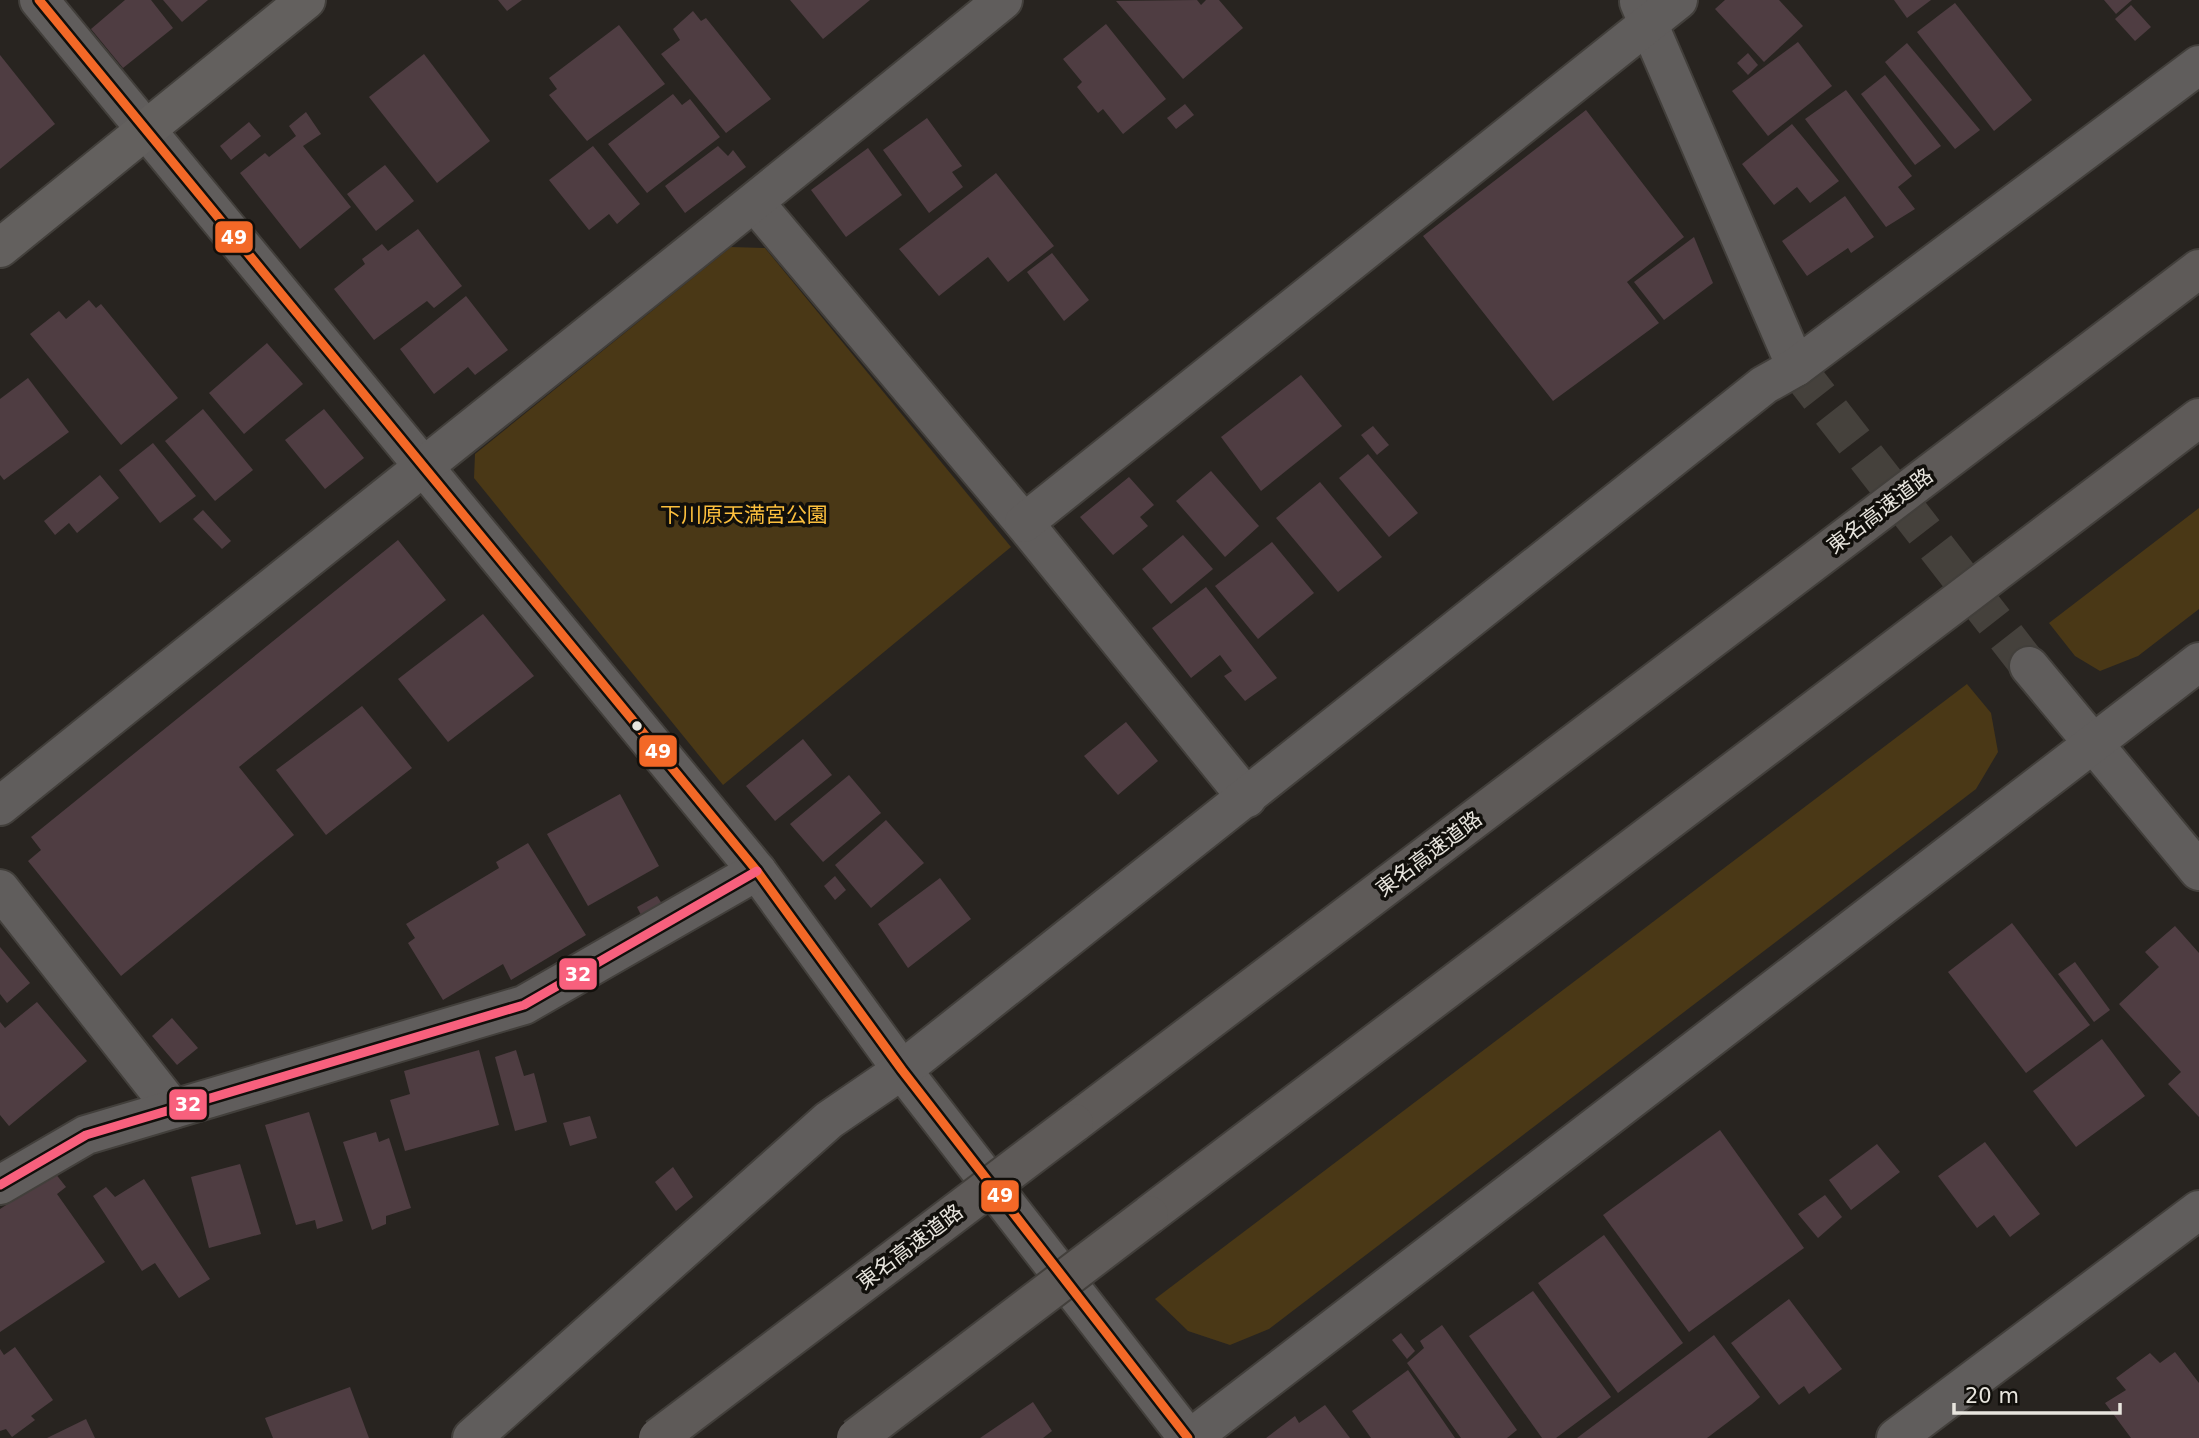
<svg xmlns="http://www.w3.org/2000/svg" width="2199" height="1438" font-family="'DejaVu Sans','Noto Sans JP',sans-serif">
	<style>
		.green { fill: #4a3816 }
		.building { fill: #4f3d42 }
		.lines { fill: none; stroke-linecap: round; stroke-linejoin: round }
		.street-tunnel { stroke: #45413c; stroke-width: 38; stroke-dasharray: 38 19; stroke-linecap: butt }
		.street-casing { stroke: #423f3b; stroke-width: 42 }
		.secondary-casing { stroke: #423f3b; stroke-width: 42 }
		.highway-casing { stroke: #423f3b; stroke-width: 42 }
		.street { stroke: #605d5c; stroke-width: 38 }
		.secondary { stroke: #63605e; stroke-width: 38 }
		.highway { stroke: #5e5a58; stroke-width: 38 }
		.highway-bridge-casing { stroke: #423f3b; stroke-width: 42; stroke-linecap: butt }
		.highway-bridge { stroke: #5e5a58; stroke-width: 38 }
		.bus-1-casing { stroke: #110f0b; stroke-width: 14 }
		.bus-2-casing { stroke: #110f0b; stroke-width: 14 }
		.bus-1 { stroke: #f36827; stroke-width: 9 }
		.bus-2 { stroke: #f8607d; stroke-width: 9 }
		.bus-dot { fill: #e8e5de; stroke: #110f0b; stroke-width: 2.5 }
		.labels { text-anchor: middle; stroke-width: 7; stroke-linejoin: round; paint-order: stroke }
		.street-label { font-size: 21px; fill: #e8e5de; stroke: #110f0b }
		.park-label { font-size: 21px; fill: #fcbf3d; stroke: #110f0b }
		.line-badge { stroke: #110f0b; stroke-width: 2.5 }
		.badge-label { font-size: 19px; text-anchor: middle; font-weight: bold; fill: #fff }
	</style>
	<rect width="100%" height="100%" fill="#282420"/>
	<g class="green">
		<path d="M731,247L765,248L1011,547L723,785L474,478L475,454Z"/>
		<path d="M2199,508V609L2138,656L2100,671L2075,656L2049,623Z"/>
		<path d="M1967,684L1991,713L1998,752L1976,789L1269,1329L1230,1345L1188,1331L1155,1299Z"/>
	</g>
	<g class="building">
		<path d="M125,0H151L173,28L123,68L91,29Z"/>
		<path d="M163,0H208L182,22Z"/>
		<path d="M498,0H522L507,11Z"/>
		<path d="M790,0H870L823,39Z"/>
		<path d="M1197,0L1201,5L1206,0H1219L1243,28L1183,79L1116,1Z"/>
		<path d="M1725,0H1779L1803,26L1764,62L1715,9Z"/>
		<path d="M1894,0H1931L1907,18Z"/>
		<path d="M2104,0H2132L2116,14Z"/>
		<path d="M1955,3L2032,100L1994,131L1917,32Z"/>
		<path d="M2131,5L2151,27L2135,41L2115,19Z"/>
		<path d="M693,11L701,21L706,18L771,99L726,133L661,54L680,40L673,29Z"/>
		<path d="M1106,24L1166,99L1123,134L1103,109L1098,113L1077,87L1082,82L1063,59Z"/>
		<path d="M619,25L665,84L587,141L549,95L557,89L549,78Z"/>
		<path d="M1798,42L1832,86L1768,136L1732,91Z"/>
		<path d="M1907,43L1980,130L1955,149L1885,62Z"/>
		<path d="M1748,53L1758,65L1748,75L1737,63Z"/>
		<path d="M424,54L490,141L437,183L369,97Z"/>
		<path d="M0,55L55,124L0,169Z"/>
		<path d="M1885,75L1941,146L1915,165L1861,94Z"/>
		<path d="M1846,90L1912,176L1898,187L1915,209L1886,227L1805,119Z"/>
		<path d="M673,94L682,105L690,99L720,137L647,193L608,144Z"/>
		<path d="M1185,104L1194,115L1176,129L1167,118Z"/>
		<path d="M1586,110L1684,237L1627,282L1659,323L1553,401L1423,236Z"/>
		<path d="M306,112L321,134L303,146L351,207L300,249L240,173L265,153L269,157L296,136L289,126Z"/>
		<path d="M927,118L962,166L952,172L963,187L929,213L883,150Z"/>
		<path d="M249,122L261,136L231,160L220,146Z"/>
		<path d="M1792,124L1839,181L1810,203L1797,187L1774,205L1742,164Z"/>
		<path d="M593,146L640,204L617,224L609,214L589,230L549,180Z"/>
		<path d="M718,146L728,156L733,150L746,167L685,213L665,186Z"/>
		<path d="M868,148L902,195L846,237L811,190Z"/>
		<path d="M385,165L414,201L376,231L347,194Z"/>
		<path d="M996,173L1054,246L1008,282L988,257L939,296L899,249Z"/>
		<path d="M1845,196L1874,237L1851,253L1848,248L1807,276L1782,241Z"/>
		<path d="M418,229L462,286L434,308L427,301L374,340L334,289L365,264L362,259L382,244L388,251Z"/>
		<path d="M1694,237L1713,283L1664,320L1634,282Z"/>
		<path d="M1052,253L1089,300L1064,321L1027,272Z"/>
		<path d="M466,296L508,350L475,375L468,367L434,394L400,349Z"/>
		<path d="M89,300L96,308L101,304L178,398L121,445L30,334L59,311L66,319Z"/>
		<path d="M267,343L303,384L244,434L209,393Z"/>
		<path d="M1301,375L1342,426L1261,491L1221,437Z"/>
		<path d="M28,378L69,432L4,480L0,475V399Z"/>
		<path d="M203,409L253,470L215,501L165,441Z"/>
		<path d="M324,409L364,458L325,489L285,440Z"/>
		<path d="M1373,426L1389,445L1377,455L1361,435Z"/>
		<path d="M153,443L196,496L160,523L119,470Z"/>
		<path d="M1368,454L1418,513L1389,537L1339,478Z"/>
		<path d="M1211,471L1259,526L1225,557L1176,501Z"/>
		<path d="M100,475L119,498L77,533L69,523L55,535L44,521Z"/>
		<path d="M1129,477L1154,505L1140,517L1148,526L1113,555L1080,517Z"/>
		<path d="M1320,482L1382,557L1338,592L1276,518Z"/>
		<path d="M203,510L231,541L222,549L193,519Z"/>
		<path d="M1183,535L1213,569L1171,604L1142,569Z"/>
		<path d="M398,540L446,600L239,767L294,835L121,976L28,861L41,850L31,837Z"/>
		<path d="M1272,542L1314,593L1258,639L1215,586Z"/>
		<path d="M1206,587L1277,678L1245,701L1224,676L1232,671L1220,655L1191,678L1152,628Z"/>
		<path d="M483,614L534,676L448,742L398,679Z"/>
		<path d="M362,706L412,768L326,835L276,770Z"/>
		<path d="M1126,722L1158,761L1118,795L1084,756Z"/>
		<path d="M803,739L832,775L775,821L746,786Z"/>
		<path d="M849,775L881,813L823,862L790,824Z"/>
		<path d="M620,794L659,866L588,906L547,834Z"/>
		<path d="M886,820L924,863L871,908L835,865Z"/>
		<path d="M528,843L586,935L511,980L503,964L443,1000L408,943L415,938L406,924L499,868L496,862Z"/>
		<path d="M835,876L846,890L835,900L824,886Z"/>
		<path d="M940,878L971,919L908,968L878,924Z"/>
		<path d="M657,896L664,907L643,919L637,907Z"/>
		<path d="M2012,923L2090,1025L2026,1073L1948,972Z"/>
		<path d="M2175,926L2199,953V1117L2168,1084L2181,1072L2119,1004L2159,967L2145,952Z"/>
		<path d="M0,947L30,983L7,1003L0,994Z"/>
		<path d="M2075,962L2110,1010L2094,1022L2058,974Z"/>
		<path d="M37,1002L87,1061L9,1126L0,1115V1022L5,1028Z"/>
		<path d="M172,1018L198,1048L177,1065L152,1036Z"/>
		<path d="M2102,1039L2145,1096L2076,1147L2033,1091Z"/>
		<path d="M479,1050L499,1125L405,1151L390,1100L410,1094L404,1071Z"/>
		<path d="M516,1050L524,1076L534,1073L547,1122L515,1131L495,1057Z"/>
		<path d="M309,1112L343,1221L317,1229L315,1220L296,1225L265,1125Z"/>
		<path d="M590,1116L597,1138L570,1146L563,1123Z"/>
		<path d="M1720,1130L1804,1248L1689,1332L1603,1215Z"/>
		<path d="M376,1132L379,1142L389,1138L411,1208L386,1216V1224L372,1230L343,1142Z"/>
		<path d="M1985,1142L2040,1214L2010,1237L1994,1215L1977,1228L1938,1176Z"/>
		<path d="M1877,1144L1900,1172L1851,1210L1829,1180Z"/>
		<path d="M240,1164L261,1234L209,1248L191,1177Z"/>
		<path d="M673,1167L693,1197L676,1211L655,1182Z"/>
		<path d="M55,1173L66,1187L57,1194L105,1262L0,1332V1209Z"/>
		<path d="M144,1179L210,1279L179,1298L155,1263L142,1271L93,1196L106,1187L115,1197Z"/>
		<path d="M1825,1195L1842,1217L1818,1238L1798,1214Z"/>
		<path d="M1604,1235L1683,1343L1618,1393L1538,1283Z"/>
		<path d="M1533,1291L1611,1397L1556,1438H1542L1469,1336Z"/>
		<path d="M1789,1299L1842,1369L1809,1394L1804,1386L1779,1405L1731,1343Z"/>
		<path d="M1442,1325L1517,1430L1507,1438H1461L1407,1363L1424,1348L1420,1341Z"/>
		<path d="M1401,1333L1415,1351L1407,1359L1392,1340Z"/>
		<path d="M1714,1335L1760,1397L1752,1404L1707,1438H1577Z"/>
		<path d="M15,1347L53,1400L31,1416L35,1420L12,1437L6,1429L0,1431V1349L4,1355Z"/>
		<path d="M2175,1352L2199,1383V1438H2131L2105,1403L2126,1390L2116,1378L2150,1353L2160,1363Z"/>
		<path d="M1408,1370L1455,1438H1371L1352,1411Z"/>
		<path d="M350,1387L369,1438H273L265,1418Z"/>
		<path d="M1033,1402L1052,1431L1043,1438H980Z"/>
		<path d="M1325,1405L1350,1438H1266L1295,1416L1299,1423Z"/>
		<path d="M86,1419L95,1438H47Z"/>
	</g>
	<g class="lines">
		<path class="street-tunnel" d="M1796,367L2029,666"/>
		<g class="street-casing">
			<g id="street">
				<path d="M39,0L757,871L902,1070L1188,1438"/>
				<path d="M1639,2L1796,367"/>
				<path d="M755,203L1024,523L1247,798"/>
				<path d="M1024,523L1678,0"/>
				<path d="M2029,666L2199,871"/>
				<path d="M0,806C334,536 671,272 1003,0"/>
				<path d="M0,889L173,1109"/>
				<path d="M0,1185L86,1135L524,1005L757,871"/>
				<path d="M472,1438L829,1120L902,1070L1764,385L1796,367L2199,65"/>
				<path d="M1191,1438L2199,662"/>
				<path d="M1896,1438L2199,1210"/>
			</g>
		</g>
		<g class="secondary-casing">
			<path id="secondary" d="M0,248L306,0"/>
		</g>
		<g class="highway-casing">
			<g id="highway">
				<path d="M1074,1123L2199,269"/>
				<path d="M1149,1215L2199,418"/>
			</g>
		</g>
		<use href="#street" class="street"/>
		<use href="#secondary" class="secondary"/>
		<use href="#highway" class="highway"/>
		<g class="highway-bridge-casing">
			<g id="highway-bridge">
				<path d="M658,1438L1074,1123"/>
				<path d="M856,1438L1149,1215"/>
			</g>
		</g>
		<use href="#highway-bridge" class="highway-bridge"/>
		<g class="bus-1-casing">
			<path id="bus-1" d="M39,0L757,871L902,1070L1188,1438"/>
		</g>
		<g class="bus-2-casing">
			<path id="bus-2" d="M0,1185L86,1135L524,1005L757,871"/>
		</g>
		<use href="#bus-1" class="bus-1"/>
		<use href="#bus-2" class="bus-2"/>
	</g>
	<circle class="bus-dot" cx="637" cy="726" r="6"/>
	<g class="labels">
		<g class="street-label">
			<text transform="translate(1880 511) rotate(-37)" y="7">東名高速道路</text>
			<text transform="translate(1429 854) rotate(-37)" y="7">東名高速道路</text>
			<text transform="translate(910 1247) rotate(-37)" y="7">東名高速道路</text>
		</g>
		<g class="park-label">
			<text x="744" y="522">下川原天満宮公園</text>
		</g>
	</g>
	<g class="line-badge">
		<rect x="214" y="220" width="40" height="34" rx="7" fill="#f36827"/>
		<rect x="638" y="734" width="40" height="34" rx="7" fill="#f36827"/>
		<rect x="558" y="957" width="40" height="34" rx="7" fill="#f8607d"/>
		<rect x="168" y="1088" width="40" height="33" rx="7" fill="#f8607d"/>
		<rect x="980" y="1179" width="40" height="34" rx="7" fill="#f36827"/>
	</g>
	<g class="badge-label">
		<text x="234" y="244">49</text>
		<text x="658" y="758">49</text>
		<text x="578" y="981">32</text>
		<text x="188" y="1111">32</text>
		<text x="1000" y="1202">49</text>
	</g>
	<path d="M1954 1403v10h166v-10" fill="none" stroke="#e8e5de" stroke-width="3.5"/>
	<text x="1965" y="1403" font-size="21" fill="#e8e5de" stroke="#110f0b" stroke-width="5" paint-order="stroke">20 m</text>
</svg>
